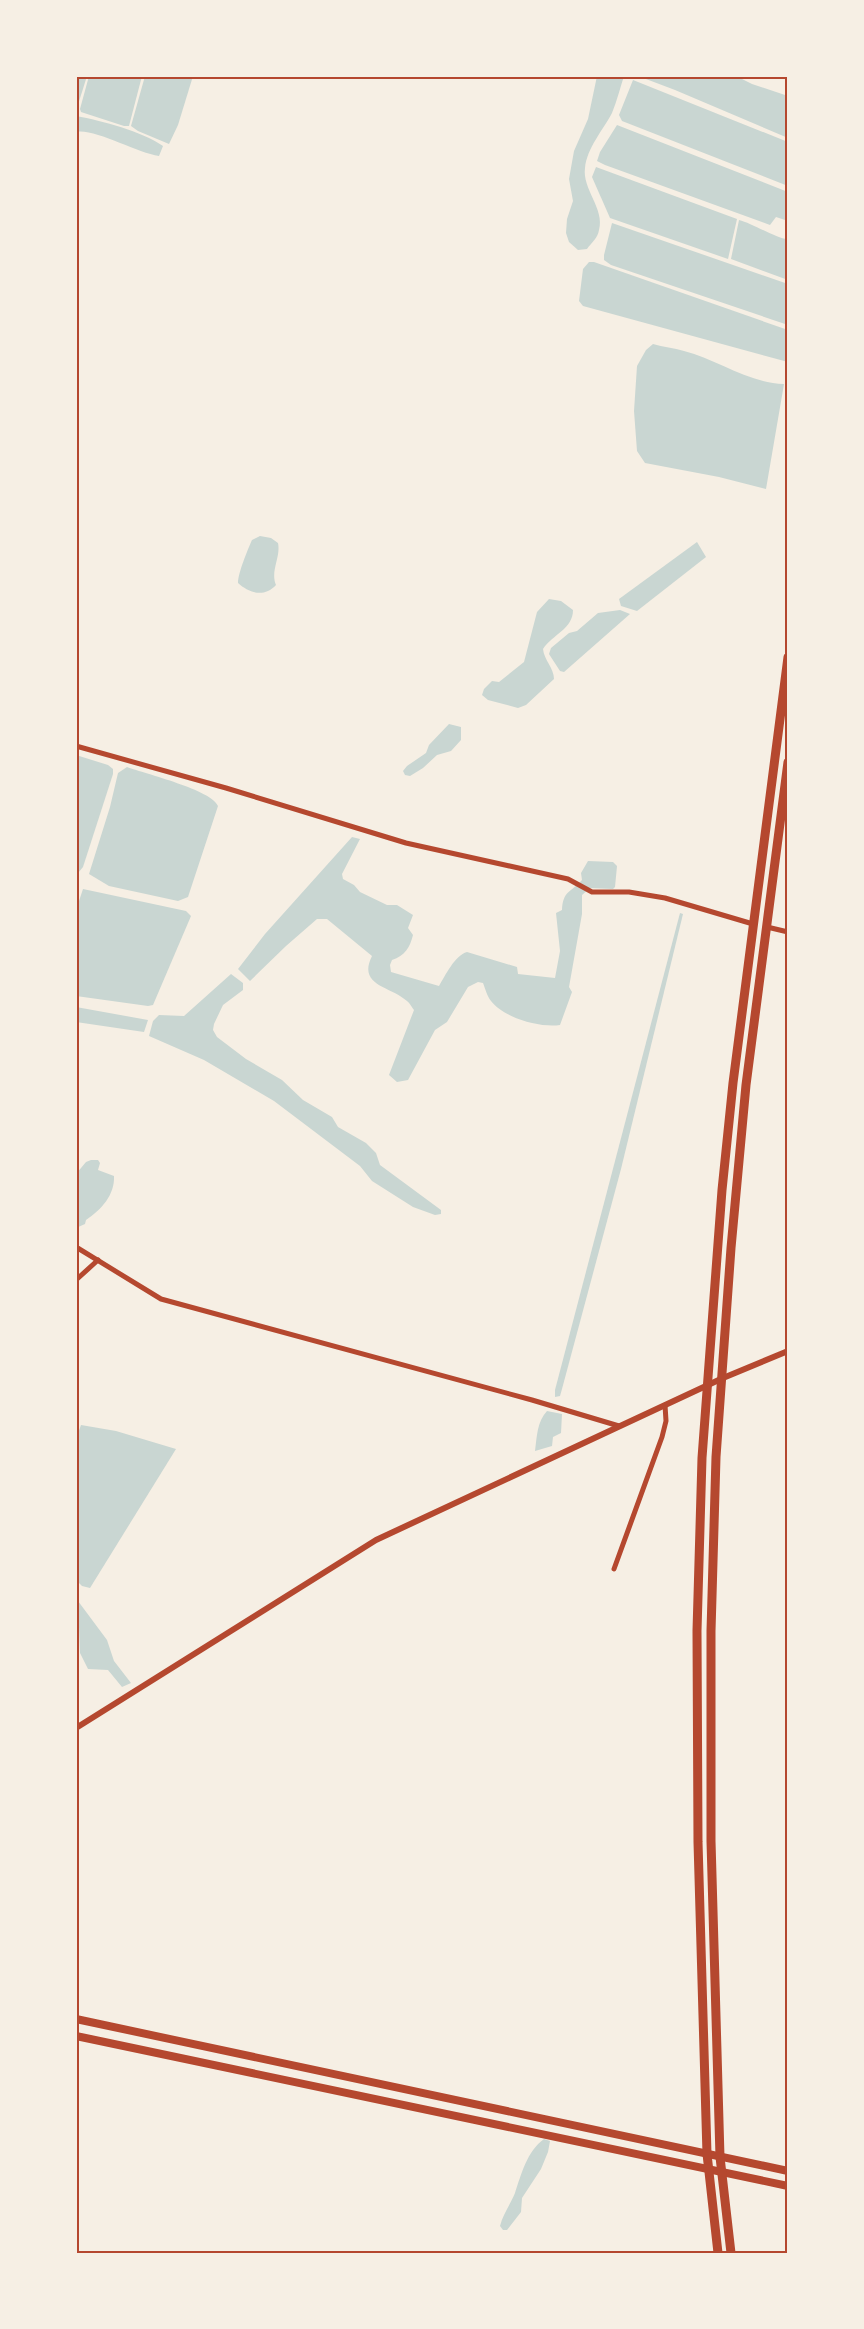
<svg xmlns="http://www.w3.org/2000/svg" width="864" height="2329" font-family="'Space Grotesk',sans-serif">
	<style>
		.water { fill: #c9d6d2 }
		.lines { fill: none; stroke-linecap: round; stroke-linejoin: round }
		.minor { stroke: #b5482f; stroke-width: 5 }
		.tertiary { stroke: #b5482f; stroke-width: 6 }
		.primary { stroke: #b5482f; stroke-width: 8 }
		.trunk { stroke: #b5482f; stroke-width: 9 }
		.neatline { fill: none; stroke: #b5482f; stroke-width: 2 }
	</style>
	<rect width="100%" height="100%" fill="#f6efe4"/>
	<g class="water">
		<path d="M76,76H87L76,111Z"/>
		<path d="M89,76H142L129,126H124L81,112L80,109Z"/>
		<path d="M145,76H193L178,125L169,144L138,131L131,126Z"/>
		<path d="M597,76H624C620,88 617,101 612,113C603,130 587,148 585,168C582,189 605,209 599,230C598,238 591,243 587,249L578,250L569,242L566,233L567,219L573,201L569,179L574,151L588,119Z"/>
		<path d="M638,76H736L752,84L788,96V138L675,90Z"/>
		<path d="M633,80L788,142V186L622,121L619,115Z"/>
		<path d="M76,116C103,121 141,131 163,146L159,156C137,153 94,128 76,132Z"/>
		<path d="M617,125L788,192V221L776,217L770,225L605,165L597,161L600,152Z"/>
		<path d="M596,167L737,219L728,259L610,218L592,177Z"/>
		<path d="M739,220C752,223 779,240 788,239V280L731,259Z"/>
		<path d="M612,223L788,284V325L611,265L604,260V255Z"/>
		<path d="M589,262H594L788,330V362L583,306L579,301L583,269Z"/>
		<path d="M653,344C663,347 674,348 684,351C718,360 749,383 784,384L766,489L719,477L645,463L637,451L634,411L637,366L646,350Z"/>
		<path d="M260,536L271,538L278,543C281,557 270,571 276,585C264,598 249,593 238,583C238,573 248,549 252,540Z"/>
		<path d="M697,542L706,557L637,611L621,606L619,599Z"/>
		<path d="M549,599L561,601L573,610C573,629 553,634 543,649C544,660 554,668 554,679L526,705L518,708L488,700L482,695L484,689L492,681L499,682L524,662L537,612Z"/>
		<path d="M620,610L630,614L564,672L560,671L549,654L551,648L569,633L577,631L598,613Z"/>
		<path d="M449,724L461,727V740L451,751L437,755L423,768L410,776L405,775L403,771L407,766L426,753L429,745Z"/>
		<path d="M76,755L108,765L113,769V774L83,867L78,873Z"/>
		<path d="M127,767C146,774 212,790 218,806L188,897L178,901L109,886L89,874L110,807L118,773Z"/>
		<path d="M352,837L360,839L342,874L343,879L354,885L360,892L387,905H397L413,915L408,928L413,935C410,947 405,956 392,960L390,965L391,972L439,986C445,976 455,955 467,952L517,967L518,974L555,978L560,951L556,913L562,910C563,891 570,893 582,880L581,873L588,861L613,862L617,866L615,887L613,889L590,888L582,895V914L569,987L572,992L560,1025C540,1028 504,1018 491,1001C487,996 485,988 483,983L478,982L468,987L447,1022L435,1030L408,1080L397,1082L389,1075L414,1010C412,1008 410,1003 407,1001C391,986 357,986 372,956L327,919H317L286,946L250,981L238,969L265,934Z"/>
		<path d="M83,889L186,911L191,916L153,1005L148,1006L76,996V910Z"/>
		<path d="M680,913L683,914L621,1169L562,1389L560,1396L555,1397V1390Z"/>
		<path d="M231,974L243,983V990L223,1005L214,1024L213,1030L217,1037L246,1059L282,1080L303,1100L332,1117L338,1127L366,1143L376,1153L380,1165L441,1210V1214L435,1215L413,1207L372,1181L360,1166L274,1101L204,1060L149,1036L153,1021L159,1015L184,1016Z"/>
		<path d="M76,1007L148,1020L144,1032L76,1022Z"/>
		<path d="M91,1160H98L100,1163L98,1170L114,1176C115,1195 101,1210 86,1220L85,1224L76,1228V1174L86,1162Z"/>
		<path d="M547,1411L562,1414L561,1433L553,1437L552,1446L535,1451C537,1436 537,1422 547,1411Z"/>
		<path d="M81,1425L116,1431L176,1449L90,1588L82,1586L76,1580V1439Z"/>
		<path d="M78,1601L107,1640L114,1661L131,1683L122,1687L108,1670L88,1669L80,1653Z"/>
		<path d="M544,2139L550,2141L548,2152L541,2169L522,2198L521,2212L507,2230H503L500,2226C503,2214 510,2205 515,2193C521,2175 527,2151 544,2139Z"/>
	</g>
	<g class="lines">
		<g class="minor">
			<path d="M76,746L226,788L406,843L568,879L592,892H629L665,898L753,924"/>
			<path d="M767,927L788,932"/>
			<path d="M76,1247L161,1299L532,1400L619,1426"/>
			<path d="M76,1280L98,1260"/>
			<path d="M614,1569L662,1437L666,1421L665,1405"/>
		</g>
		<path class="tertiary" d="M76,1728L376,1540L723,1378L788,1351"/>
		<g class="primary">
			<path d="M76,2019L788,2171"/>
			<path d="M76,2036L788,2186"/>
		</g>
		<g class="trunk">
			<path d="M718,2253L707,2154L698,1842L697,1631L702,1458L722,1190L733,1083L788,657"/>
			<path d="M731,2253L720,2157L711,1841V1631L716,1457L731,1248L746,1085L788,762"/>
		</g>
	</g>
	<rect width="864" height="2329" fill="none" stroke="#f6efe4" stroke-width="155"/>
	<rect x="78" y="78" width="708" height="2174" class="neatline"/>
</svg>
